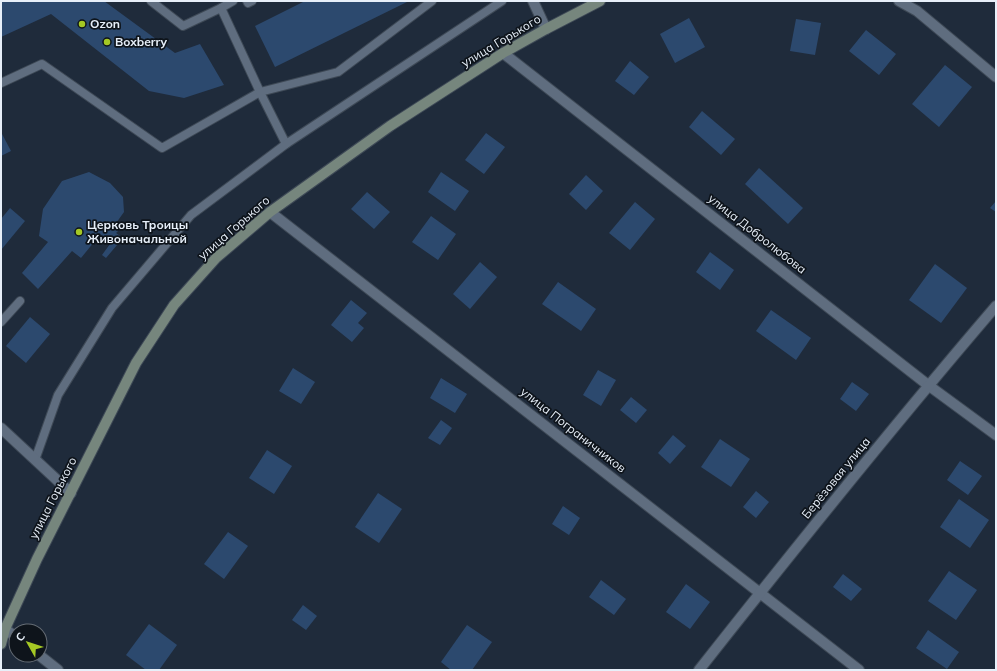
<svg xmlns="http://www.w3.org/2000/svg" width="997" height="671" font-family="Mulish,sans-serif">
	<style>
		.building { fill: #2c496e }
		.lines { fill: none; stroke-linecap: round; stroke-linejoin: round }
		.service-casing { stroke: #3e4956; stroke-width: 10 }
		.minor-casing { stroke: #3e4956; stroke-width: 12 }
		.tertiary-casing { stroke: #3e4956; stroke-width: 12 }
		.secondary-casing { stroke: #3e4956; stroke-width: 12 }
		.service { stroke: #5f6d7f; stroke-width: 8 }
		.minor { stroke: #5f6d7f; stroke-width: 10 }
		.tertiary { stroke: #5f6d7f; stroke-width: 10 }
		.secondary { stroke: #76867d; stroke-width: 10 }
		.poi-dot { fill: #a5c824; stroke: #0e141b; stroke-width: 1.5 }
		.labels { text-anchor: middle; stroke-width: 3.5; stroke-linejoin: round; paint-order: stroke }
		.poi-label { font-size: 12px; font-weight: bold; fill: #e7eff9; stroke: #0e141b; text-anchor: start }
		.street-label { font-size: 12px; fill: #e7eff9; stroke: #0e141b }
	</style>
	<rect width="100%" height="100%" fill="#1f2b3b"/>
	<g class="building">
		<path d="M1,1H104L175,53L200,44L224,85L184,98L149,91L51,14L1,37Z"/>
		<path d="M305,1H409L275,67L255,26Z"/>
		<path d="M689,18L705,47L675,63L660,34Z"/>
		<path d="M796,19L821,23L815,55L790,51Z"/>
		<path d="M866,30L896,54L879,75L849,51Z"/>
		<path d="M630,61L649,77L634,95L615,81Z"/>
		<path d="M945,65L972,87L939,127L912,104Z"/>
		<path d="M702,111L735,139L721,155L689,127Z"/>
		<path d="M1,132L11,151L1,156Z"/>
		<path d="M486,133L505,147L484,174L465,160Z"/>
		<path d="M759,168L803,208L788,224L745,184Z"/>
		<path d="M89,172L110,183L123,197L124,212L114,226L119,230L116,233L123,238L106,258L102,255L110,244L99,236L81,258L72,251L38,289L22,273L48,242L39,236L43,209L62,181Z"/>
		<path d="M441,172L469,191L455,211L428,192Z"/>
		<path d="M586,175L603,191L586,210L569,194Z"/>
		<path d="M367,192L390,212L374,229L351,209Z"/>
		<path d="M996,201V212L990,208Z"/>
		<path d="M635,202L655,219L630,250L609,233Z"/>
		<path d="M10,208L25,221L1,250V219Z"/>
		<path d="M431,216L456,234L438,260L412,242Z"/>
		<path d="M710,252L734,270L720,290L696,272Z"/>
		<path d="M480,262L497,277L470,309L453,294Z"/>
		<path d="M935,264L967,288L941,323L909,300Z"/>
		<path d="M558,282L596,309L581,331L542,304Z"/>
		<path d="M351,300L367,313L358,323L364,328L352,342L331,325Z"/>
		<path d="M771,310L811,338L796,360L756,331Z"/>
		<path d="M30,317L50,334L26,363L6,346Z"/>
		<path d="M293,368L315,382L301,404L279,391Z"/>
		<path d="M598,370L616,380L601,406L583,395Z"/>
		<path d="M441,378L467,394L455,413L430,398Z"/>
		<path d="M852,382L869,394L856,411L840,399Z"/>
		<path d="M631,397L647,410L636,423L620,410Z"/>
		<path d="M441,420L452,428L440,445L428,438Z"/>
		<path d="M673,435L686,446L670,464L658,453Z"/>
		<path d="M720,439L750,459L731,487L701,467Z"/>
		<path d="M267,450L292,466L274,494L249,478Z"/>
		<path d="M960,461L982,476L968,495L947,480Z"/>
		<path d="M756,491L769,502L756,518L743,507Z"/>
		<path d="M378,493L402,509L379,543L355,527Z"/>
		<path d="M959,499L989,520L970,548L940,527Z"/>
		<path d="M563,506L580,518L569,535L552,524Z"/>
		<path d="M228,532L248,546L224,579L204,564Z"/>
		<path d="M949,571L977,590L956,620L928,601Z"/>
		<path d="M843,574L862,589L851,601L833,587Z"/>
		<path d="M601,580L626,599L614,615L589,597Z"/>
		<path d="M686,584L710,602L690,629L666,612Z"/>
		<path d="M303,605L317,616L306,630L292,620Z"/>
		<path d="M149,624L177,645L159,670H146L126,655Z"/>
		<path d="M467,625L492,642L472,670H451L441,662Z"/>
		<path d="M928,630L959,652L947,669L916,648Z"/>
	</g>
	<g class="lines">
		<g class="service-casing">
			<g id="service">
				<path d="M151,1L183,26L221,8L233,1"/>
				<path d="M247,1L248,3L252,1"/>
				<path d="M1,83L42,64L162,148L260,92L221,8"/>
				<path d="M286,144L260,92L338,72L432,1"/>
				<path d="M1,322L20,301"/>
				<path d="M35,460L58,395L112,308L191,215L286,144L502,1"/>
			</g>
		</g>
		<g class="minor-casing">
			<g id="minor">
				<path d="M899,1L917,11L996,77"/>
				<path d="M503,53L928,385L996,435"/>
				<path d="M270,212L859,670"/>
				<path d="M1,428L71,493"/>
				<path d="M5,629L16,637"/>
				<path d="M39,655L58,670"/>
				<path d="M699,670C796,547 894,425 996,306"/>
			</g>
		</g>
		<g class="tertiary-casing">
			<path id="tertiary" d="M533,1L546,29"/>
		</g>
		<g class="secondary-casing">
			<path id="secondary" d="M1,644L5,629L37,559L136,363L174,305L216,258L270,212L390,126L503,53L546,29L600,1"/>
		</g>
		<use href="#service" class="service"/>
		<use href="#minor" class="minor"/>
		<use href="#tertiary" class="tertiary"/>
		<use href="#secondary" class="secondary"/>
	</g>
	<g class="poi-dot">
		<circle cx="82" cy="24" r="4"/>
		<circle cx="107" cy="42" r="4"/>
		<circle cx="79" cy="232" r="4"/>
	</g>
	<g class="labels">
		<g class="poi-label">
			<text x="90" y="28">Ozon</text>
			<text x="115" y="46">Boxberry</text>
			<text x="87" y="229">Церковь Троицы<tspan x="87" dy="14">Живоначальной</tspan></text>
		</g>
		<g class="street-label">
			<text transform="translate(501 41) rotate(-31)" y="4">улица Горького</text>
			<text transform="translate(234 228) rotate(-41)" y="4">улица Горького</text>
			<text transform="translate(757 234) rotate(38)" y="4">улица Добролюбова</text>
			<text transform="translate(573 430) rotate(38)" y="4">улица Пограничников</text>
			<text transform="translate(836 478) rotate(-51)" y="4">Берёзовая улица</text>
			<text transform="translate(53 498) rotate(-63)" y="4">улица Горького</text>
		</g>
	</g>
	<rect width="997" height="671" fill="none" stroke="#e7eff9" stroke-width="4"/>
	<g transform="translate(28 643) rotate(309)"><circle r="19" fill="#0e141b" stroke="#656c74"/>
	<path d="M0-3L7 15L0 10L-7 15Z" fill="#a5c824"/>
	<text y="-6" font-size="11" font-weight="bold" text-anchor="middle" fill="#e7eff9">С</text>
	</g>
</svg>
